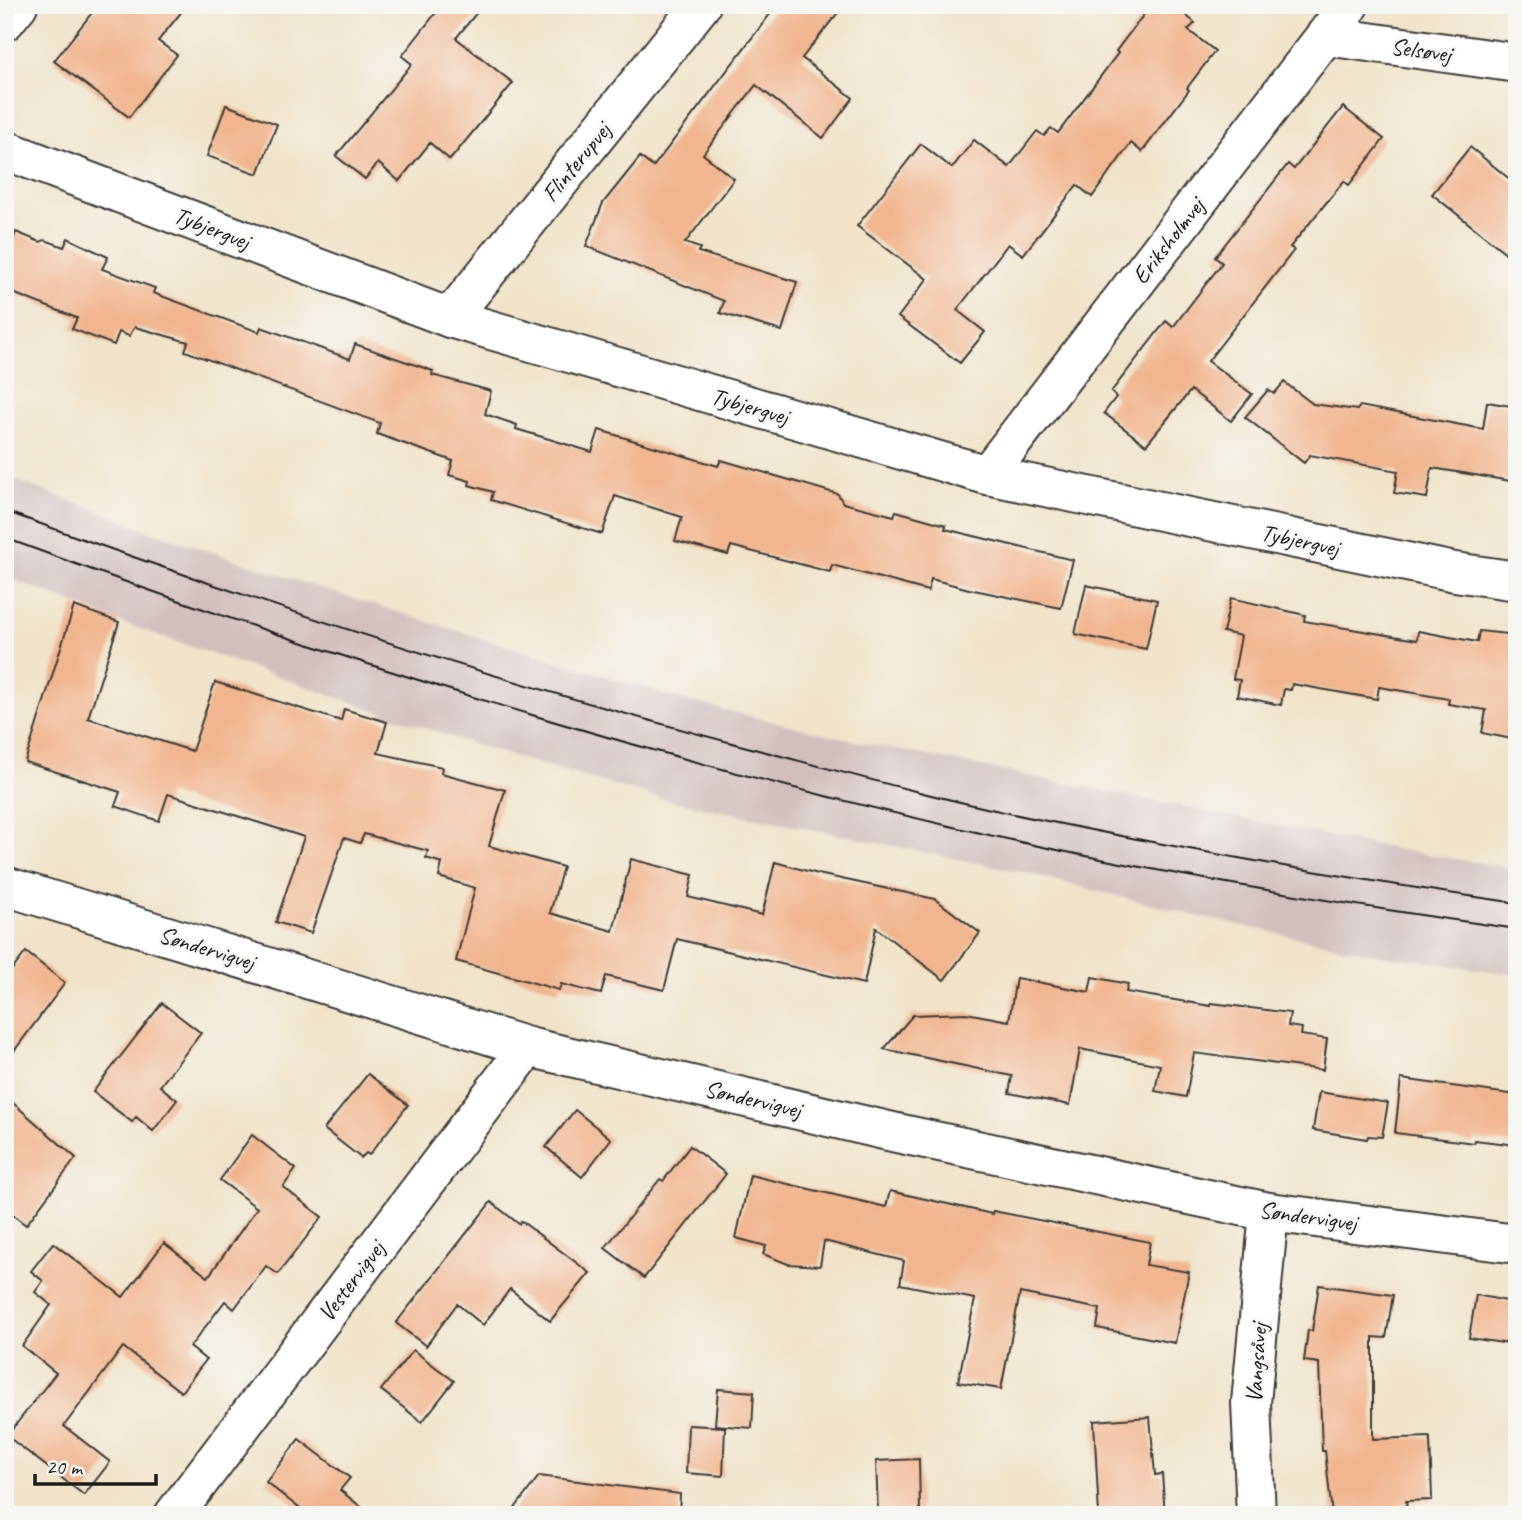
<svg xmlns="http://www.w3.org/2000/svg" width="1522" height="1520" font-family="Caveat,sans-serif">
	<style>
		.industrial { fill: #d1bfbe }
		.building { fill: #f1b58f }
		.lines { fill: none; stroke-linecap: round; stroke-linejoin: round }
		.minor-casing { stroke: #3c3a36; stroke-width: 42 }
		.minor { stroke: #fff; stroke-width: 38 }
		.tram { stroke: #1c1c1c; stroke-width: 2 }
		.labels { text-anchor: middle; stroke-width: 5; stroke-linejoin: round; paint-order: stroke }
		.street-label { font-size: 24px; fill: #1c1c1c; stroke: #f6f6f2 }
	</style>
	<rect width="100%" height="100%" fill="#f6f6f2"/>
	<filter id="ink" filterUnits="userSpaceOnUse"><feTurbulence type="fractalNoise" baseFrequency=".0143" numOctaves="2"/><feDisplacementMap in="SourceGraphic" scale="14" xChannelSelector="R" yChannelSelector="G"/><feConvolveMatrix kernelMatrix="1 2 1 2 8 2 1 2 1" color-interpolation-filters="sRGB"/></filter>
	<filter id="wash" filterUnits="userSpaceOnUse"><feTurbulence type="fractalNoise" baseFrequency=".00686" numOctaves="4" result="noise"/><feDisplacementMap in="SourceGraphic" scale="28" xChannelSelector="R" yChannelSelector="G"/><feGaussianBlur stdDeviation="1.57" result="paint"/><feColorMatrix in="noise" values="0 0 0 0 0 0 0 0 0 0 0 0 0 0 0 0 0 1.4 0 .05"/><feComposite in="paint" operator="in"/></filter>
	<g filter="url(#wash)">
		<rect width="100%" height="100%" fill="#f0e3c9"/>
		<path class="industrial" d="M5,476L149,531L325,590L683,700L864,743L1394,849L1517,869V975L1380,955L1201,917L1022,872L658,798L478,746L120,622L5,576Z"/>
		<g id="blocks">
			<g class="building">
				<path d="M98,5H187L158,41L177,55L129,117L54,61Z"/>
				<path d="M442,5H483L456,38L513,83L450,160L430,143L399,181L378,163L365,179L336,156L412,64L402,56Z"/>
				<path d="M777,5H844L802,58L853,98L823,138L756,85L703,154L734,179L685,243L700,248L698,252L797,282L782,331L720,313L724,301L586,246L603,203L640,157L653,167Z"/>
				<path d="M1151,5H1174L1195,23L1188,30L1215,51L1187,88L1189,90L1142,152L1131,143L1092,197L1077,185L1023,255L1008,244L957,310L985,332L960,363L898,317L927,279L857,226L921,144L952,168L974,140L1009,167L1037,131L1044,136L1051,128L1058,133L1118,53L1116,51Z"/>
				<path d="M226,105L277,124L258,174L207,156Z"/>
				<path d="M1343,107L1384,139L1349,185L1344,181L1290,247L1294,250L1208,361L1252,394L1231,421L1191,390L1146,445L1104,413L1116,397L1111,392L1166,321L1173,327L1222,263L1215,257L1288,164L1294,169Z"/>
				<path d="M1470,147L1517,185V262L1432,194Z"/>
				<path d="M16,232L40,242L45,240L64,247L68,238L108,257L102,269L155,288L153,293L259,332L261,327L350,359L355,344L433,371L432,375L491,391L485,414L517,425L516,429L592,452L599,430L718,466L721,460L838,494L843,503L894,516L896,511L946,525L945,529L1073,560L1061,608L969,589L931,579L928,591L832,565L830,572L731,546L728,555L675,541L682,517L615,496L602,534L491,500L493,492L469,485L470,481L449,475L453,461L377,434L380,423L185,351L188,342L135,327L129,336L119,332L114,345L72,329L77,318L5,290V259Z"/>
				<path d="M1284,382L1313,404L1357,410L1360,406L1483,429L1487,402L1517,407V482L1432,468L1427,498L1394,493L1398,471L1310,455L1304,463L1245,417L1268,390L1274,394Z"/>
				<path d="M1086,585L1157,600L1146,649L1075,634Z"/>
				<path d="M1231,598L1305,615L1304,621L1417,640L1418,631L1477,642L1479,631L1517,635V740L1482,733L1486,710L1448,704L1449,699L1379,687L1377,699L1292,684L1291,690L1284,689L1281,705L1237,696L1240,680L1233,679L1241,636L1223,632Z"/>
				<path d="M74,606L119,622L88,718L192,751L215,682L341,721L344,709L387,722L378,753L442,767L441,773L505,790L489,846L563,867L550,913L613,931L631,859L693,875L688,897L762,915L775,862L818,874L935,899L980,933L944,980L876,928L864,984L677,939L664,990L606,976L601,994L561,984L559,990L456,961L475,888L439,877L442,863L426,858L428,851L364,834L360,843L344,838L311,933L276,922L304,837L168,794L159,821L115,806L120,792L25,762Z"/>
				<path d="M26,952L65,983L5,1063V979Z"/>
				<path d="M1092,977L1128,984L1126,992L1211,1006V1003L1290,1013L1288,1026L1302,1028L1301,1035L1327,1039L1323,1070L1194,1053L1186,1097L1155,1091L1160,1065L1080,1049L1070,1105L1009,1093L1012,1076L884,1049L913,1015L966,1013L1009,1021L1016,978L1089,992Z"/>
				<path d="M162,1003L201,1033L160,1086L177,1100L153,1131L136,1117L132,1122L93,1092Z"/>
				<path d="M368,1074L408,1105L369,1155L366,1153L361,1158L324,1129Z"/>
				<path d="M1401,1079L1517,1095V1145L1475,1140L1474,1143L1395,1133Z"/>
				<path d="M1319,1092L1388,1103L1382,1137L1368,1136L1367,1139L1313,1130Z"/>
				<path d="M5,1096L76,1158L26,1225L5,1209Z"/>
				<path d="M575,1110L611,1139L582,1177L546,1147Z"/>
				<path d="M252,1135L296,1169L283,1187L322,1217L278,1274L266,1266L234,1309L225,1301L190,1347L206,1360L181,1392L123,1347L64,1426L110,1462L84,1495L7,1436L56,1373L22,1346L51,1305L35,1292L43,1281L31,1271L53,1243L123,1297L164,1243L208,1277L257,1208L220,1180Z"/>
				<path d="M690,1146L726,1174L644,1278L605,1248L660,1179L663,1181Z"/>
				<path d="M750,1175L886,1207L890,1191L992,1214L993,1211L1150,1242L1146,1265L1189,1272L1175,1343L1097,1328L1100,1309L1020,1293L1001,1389L958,1382L975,1299L900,1284L904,1261L824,1241L820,1266L788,1264L763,1254L766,1246L736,1238Z"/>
				<path d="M491,1202L519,1224L521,1221L590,1273L550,1321L510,1289L483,1325L457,1304L426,1346L396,1323Z"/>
				<path d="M1319,1285L1393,1295L1386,1338L1373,1337V1439L1430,1437L1432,1500L1406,1501L1408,1515H1332L1325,1451H1322L1319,1363L1304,1361L1308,1330L1312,1331Z"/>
				<path d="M1476,1295L1517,1303V1345L1469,1338Z"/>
				<path d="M413,1350L454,1381L422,1422L381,1390Z"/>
				<path d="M718,1389L754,1392L752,1428L715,1425Z"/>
				<path d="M1150,1417L1155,1475L1162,1474L1165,1515H1099L1094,1421Z"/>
				<path d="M688,1425L725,1427L723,1476L686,1473Z"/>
				<path d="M299,1439L350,1478L340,1490L371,1515H308L266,1482Z"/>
				<path d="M919,1459L920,1511L878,1512L876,1461Z"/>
				<path d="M539,1476L680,1494L679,1515H510Z"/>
			</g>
		</g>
	</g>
	<g filter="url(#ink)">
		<use href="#blocks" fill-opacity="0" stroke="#3c3a36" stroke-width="2"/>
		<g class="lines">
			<g class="minor-casing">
				<g id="minor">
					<path d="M5,21L18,5"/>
					<path d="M1326,36L1517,63"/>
					<path d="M5,150L450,318L987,475L1455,572L1517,581"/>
					<path d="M450,318L701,5"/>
					<path d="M987,475L1349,5"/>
					<path d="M5,886L528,1047L897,1133L1269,1212L1517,1244"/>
					<path d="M174,1515L528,1047"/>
					<path d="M1256,1515L1251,1403L1269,1212"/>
				</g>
			</g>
			<use href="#minor" class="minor"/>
			<g class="tram">
				<path d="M5,511C254,602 505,684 762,751C853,775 944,800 1037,819C1196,852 1356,880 1517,903"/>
				<path d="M5,538C339,662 681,768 1029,844C1190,879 1353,906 1517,929"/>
			</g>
		</g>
	</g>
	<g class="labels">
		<g class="street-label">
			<text transform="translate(1421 50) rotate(8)" y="8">Selsøvej</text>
			<text transform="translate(576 162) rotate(-51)" y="8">Flinterupvej</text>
			<text transform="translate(212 228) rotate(21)" y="8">Tybjergvej</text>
			<text transform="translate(1168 241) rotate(-52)" y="8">Eriksholmvej</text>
			<text transform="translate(750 406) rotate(16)" y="8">Tybjergvej</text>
			<text transform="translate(1300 540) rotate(12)" y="8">Tybjergvej</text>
			<text transform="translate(207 948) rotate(17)" y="8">Søndervigvej</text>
			<text transform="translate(753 1099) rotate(13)" y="8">Søndervigvej</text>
			<text transform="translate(1308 1216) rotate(8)" y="8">Søndervigvej</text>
			<text transform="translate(351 1281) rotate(-53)" y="8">Vestervigvej</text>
			<text transform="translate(1256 1363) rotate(-86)" y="8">Vangsåvej</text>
		</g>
	</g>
	<rect width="1522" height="1520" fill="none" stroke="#f6f6f2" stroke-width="28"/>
	<path d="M35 1474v10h121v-10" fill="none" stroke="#1c1c1c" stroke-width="3.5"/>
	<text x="46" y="1474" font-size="21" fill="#1c1c1c" stroke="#f6f6f2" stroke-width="5" paint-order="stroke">20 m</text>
</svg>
